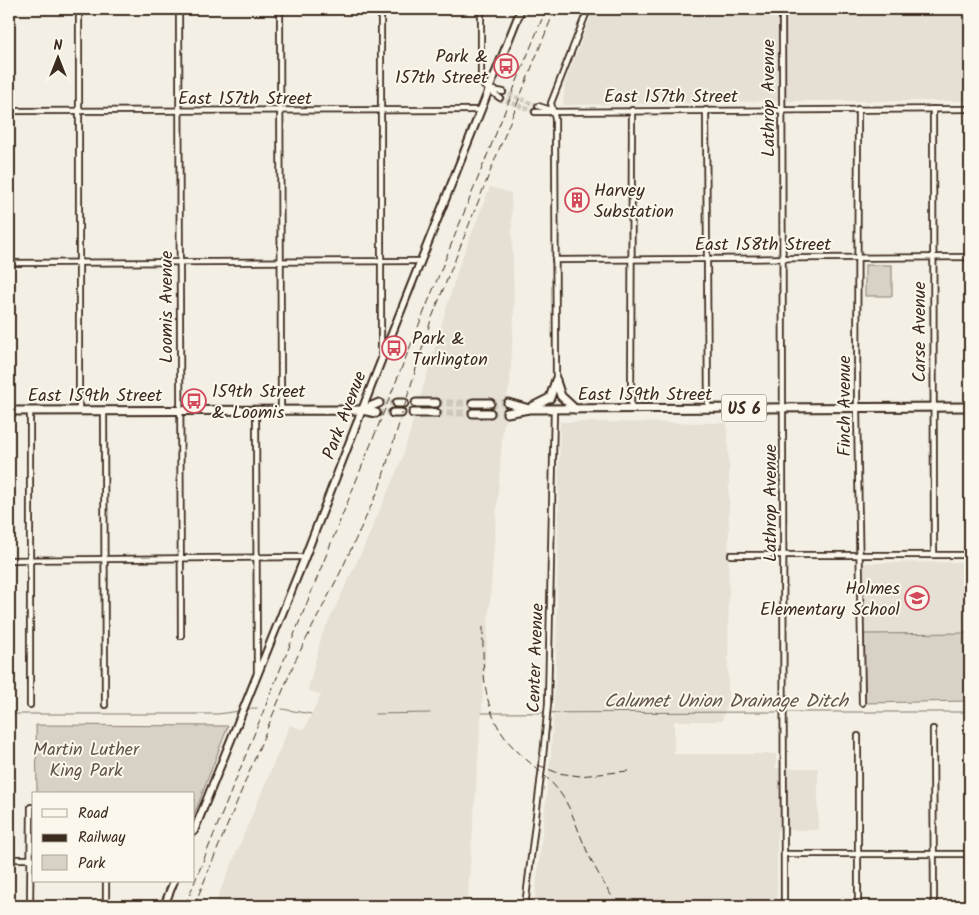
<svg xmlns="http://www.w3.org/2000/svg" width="979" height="915" font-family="Kalam,sans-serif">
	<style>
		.built { fill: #e5dfd4 }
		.green { fill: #d8d1c6; stroke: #8a7e72 }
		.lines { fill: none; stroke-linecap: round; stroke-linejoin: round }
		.stream { stroke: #817468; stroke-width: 1 }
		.street-tunnel { stroke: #cec8bc; stroke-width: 4.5; stroke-dasharray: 4.5 2; stroke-linecap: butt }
		.primary-tunnel { stroke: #cec8bc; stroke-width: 7; stroke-dasharray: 7 3.5; stroke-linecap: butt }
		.street-casing { stroke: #3b2a1e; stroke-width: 8 }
		.secondary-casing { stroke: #3b2a1e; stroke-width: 10 }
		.primary-casing { stroke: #3b2a1e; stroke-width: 11 }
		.street { stroke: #fbf7ec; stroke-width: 4.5 }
		.secondary { stroke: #fbf7ec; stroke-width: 6 }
		.primary { stroke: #fbf7ec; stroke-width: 7 }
		.rail { stroke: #3b2a1e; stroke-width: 1; stroke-dasharray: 8 4; stroke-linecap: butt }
		.labels { text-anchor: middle; stroke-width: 4; stroke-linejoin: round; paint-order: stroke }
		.shield { fill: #fbf7ec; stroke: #75685c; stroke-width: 1 }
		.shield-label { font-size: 16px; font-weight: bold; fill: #3b2a1e }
		.poi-label { font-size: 18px; fill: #3b2a1e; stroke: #fbf7ec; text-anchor: start }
		.street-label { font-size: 18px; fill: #3b2a1e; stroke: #fbf7ec }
		.park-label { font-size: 18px; fill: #625448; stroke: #fbf7ec }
		.water-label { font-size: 19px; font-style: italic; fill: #645549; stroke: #fbf7ec }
	</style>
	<rect width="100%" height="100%" fill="#f3efe4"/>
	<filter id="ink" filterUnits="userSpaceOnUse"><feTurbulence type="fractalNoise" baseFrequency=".02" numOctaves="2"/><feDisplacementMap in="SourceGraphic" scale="10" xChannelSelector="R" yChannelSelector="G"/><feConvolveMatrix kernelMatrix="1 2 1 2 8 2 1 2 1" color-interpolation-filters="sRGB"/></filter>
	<g filter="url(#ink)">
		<g class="built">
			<path d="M594,9H970V101H787L563,105L565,83Z"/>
			<path d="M490,187L511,193L514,310L510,384L507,396L506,419L503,426L467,906H214L290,725L304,730L321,695L308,690L322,635L364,547L402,459L459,266Z"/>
			<path d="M560,422L727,423L729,469L728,700L722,721H674V754H776V768H818V830H777V906H534L551,754L556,664Z"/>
			<path d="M970,562V633L864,634V563Z"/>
		</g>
		<g class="green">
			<rect x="865" y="265" width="27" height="31"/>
			<path d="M970,633V701L865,703L864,634Z"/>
			<path d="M36,725L228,726L194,815V794H37Z"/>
		</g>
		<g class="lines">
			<g class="stream">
				<path d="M247,709L257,708"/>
				<path d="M282,709L311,714"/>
				<path d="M786,712H970"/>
				<path d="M482,713L782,712"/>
				<path d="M9,714H218L240,711"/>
				<path d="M375,714L430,713"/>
			</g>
			<g class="street-tunnel">
				<path d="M503,92L538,106"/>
				<path d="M500,98L535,112"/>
			</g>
			<g class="primary-tunnel">
				<path d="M379,403H397"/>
				<path d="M436,403H473"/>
				<path d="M490,403H508"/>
				<path d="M376,413H393"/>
				<path d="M436,413H473"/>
				<path d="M490,413H507"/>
			</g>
			<g class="street-casing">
				<g id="street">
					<path d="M79,9V411"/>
					<path d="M179,9L181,636"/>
					<path d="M280,9L281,410"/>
					<path d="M381,9V357"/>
					<path d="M481,9V78L484,86L500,98"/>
					<path d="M782,9L784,906"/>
					<path d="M493,90L503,92"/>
					<path d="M538,106L551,110"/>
					<path d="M858,109L857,408L862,703"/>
					<path d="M933,109L934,555"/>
					<path d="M706,110L708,409"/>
					<path d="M9,111L481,110"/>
					<path d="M535,112L970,109"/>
					<path d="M555,260L970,257"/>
					<path d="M9,263L421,261"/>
					<path d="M556,380L555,119L551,103L588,9"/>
					<path d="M631,409L632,110"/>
					<path d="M104,410L105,705"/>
					<path d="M256,410L257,674"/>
					<path d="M30,411V705"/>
					<path d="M731,555H970"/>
					<path d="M9,560L305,557"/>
					<path d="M933,729L934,906"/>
					<path d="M858,736V906"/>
					<path d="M784,854H970"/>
					<path d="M9,859H34"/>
					<path d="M106,881V906"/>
					<path d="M30,906L31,807"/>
					<path d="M525,906L542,767L548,704L554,409"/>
				</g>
			</g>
			<g class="secondary-casing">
				<g id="secondary">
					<path d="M194,831L305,557L381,361L521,9"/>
					<path d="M164,906L174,881"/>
				</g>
			</g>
			<g class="primary-casing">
				<g id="primary">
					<path d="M556,381L561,396L575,409"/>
					<path d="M397,403H404"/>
					<path d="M416,403H436"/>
					<path d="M473,403H490"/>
					<path d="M508,403L526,408"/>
					<path d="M532,407L550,398L556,380"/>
					<path d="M362,410L379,403"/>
					<path d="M9,411L362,410L376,413"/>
					<path d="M393,413H401"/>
					<path d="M413,413H436"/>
					<path d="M473,413H490"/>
					<path d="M507,413L529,409L970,407"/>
				</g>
			</g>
			<use href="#street" class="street"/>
			<use href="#secondary" class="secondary"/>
			<use href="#primary" class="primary"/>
			<g class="rail">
				<path d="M483,627C483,670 481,716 515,749C531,765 550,777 563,797C574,814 579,835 588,853C596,871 607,889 618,906"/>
				<path d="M538,765L558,773L580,776L628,771"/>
				<path d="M185,906L546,9"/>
				<path d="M194,906L295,661L340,573L379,489L431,320L555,9"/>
			</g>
		</g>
	</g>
	<defs>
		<g id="bus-ring" transform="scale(1.25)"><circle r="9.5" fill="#fbf7ec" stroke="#d1495b" stroke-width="1.5"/><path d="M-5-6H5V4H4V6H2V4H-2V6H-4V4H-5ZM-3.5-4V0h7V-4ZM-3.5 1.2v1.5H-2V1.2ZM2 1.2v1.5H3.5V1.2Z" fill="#d1495b"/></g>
		<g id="building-ring" transform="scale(1.25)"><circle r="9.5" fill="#fbf7ec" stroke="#d1495b" stroke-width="1.5"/><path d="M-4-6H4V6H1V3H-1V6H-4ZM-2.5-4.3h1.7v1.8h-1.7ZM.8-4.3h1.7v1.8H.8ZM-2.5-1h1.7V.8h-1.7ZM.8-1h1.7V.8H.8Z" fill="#d1495b"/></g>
		<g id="school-ring" transform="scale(1.25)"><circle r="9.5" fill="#fbf7ec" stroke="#d1495b" stroke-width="1.5"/><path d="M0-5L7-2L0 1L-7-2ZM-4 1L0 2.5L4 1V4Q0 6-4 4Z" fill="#d1495b"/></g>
	</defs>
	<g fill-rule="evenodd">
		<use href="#bus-ring" x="506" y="66"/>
		<use href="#building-ring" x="577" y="200"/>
		<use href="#bus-ring" x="394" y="348"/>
		<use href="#bus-ring" x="194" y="401"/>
		<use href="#school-ring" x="917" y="598"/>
	</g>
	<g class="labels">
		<rect class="shield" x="721.5" y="394.5" width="45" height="27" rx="4"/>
		<g class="shield-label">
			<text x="744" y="414">US 6</text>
		</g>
		<g class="poi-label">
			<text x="488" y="62" text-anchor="end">Park &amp;<tspan x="488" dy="21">157th Street</tspan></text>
			<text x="594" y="196">Harvey<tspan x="594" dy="21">Substation</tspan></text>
			<text x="412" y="344">Park &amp;<tspan x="412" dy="21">Turlington</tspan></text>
			<text x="212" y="397">159th Street<tspan x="212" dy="21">&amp; Loomis</tspan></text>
			<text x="900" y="594" text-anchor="end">Holmes<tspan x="900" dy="21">Elementary School</tspan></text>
		</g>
		<g class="street-label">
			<text x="671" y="102">East 157th Street</text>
			<text x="245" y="104">East 157th Street</text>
			<text transform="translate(768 98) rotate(-90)" y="6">Lathrop Avenue</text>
			<text x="763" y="250">East 158th Street</text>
			<text transform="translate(166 307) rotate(-90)" y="6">Loomis Avenue</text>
			<text transform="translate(919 332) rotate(-90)" y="6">Carse Avenue</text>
			<text x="645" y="400">East 159th Street</text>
			<text x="95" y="401">East 159th Street</text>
			<text transform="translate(844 406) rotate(-90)" y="6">Finch Avenue</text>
			<text transform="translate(344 415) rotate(-69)" y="6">Park Avenue</text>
			<text transform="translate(770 503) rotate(-90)" y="6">Lathrop Avenue</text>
			<text transform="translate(535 658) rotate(-88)" y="6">Center Avenue</text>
		</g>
		<g class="park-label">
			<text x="86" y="755">Martin Luther<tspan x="86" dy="21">King Park</tspan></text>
		</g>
		<g class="water-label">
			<text x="726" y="707">Calumet Union Drainage Ditch</text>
		</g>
	</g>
	<rect width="979" height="915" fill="none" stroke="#fbf7ec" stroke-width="30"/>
	<rect x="15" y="15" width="949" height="885" fill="none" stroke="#3b2a1e" stroke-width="2" filter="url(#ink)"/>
	<rect x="32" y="792" width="162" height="90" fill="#fbf7ec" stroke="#aea59a"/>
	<rect x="42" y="809" width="25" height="8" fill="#fbf7ec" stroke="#aea59a"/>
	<text x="78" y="818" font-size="15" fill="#3b2a1e">Road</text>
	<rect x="42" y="834" width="25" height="8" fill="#3b2a1e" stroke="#aea59a"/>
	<text x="78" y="842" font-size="15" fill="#3b2a1e">Railway</text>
	<rect x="42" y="855" width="25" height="15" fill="#d8d1c6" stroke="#aea59a"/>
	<text x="78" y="868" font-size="15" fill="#3b2a1e">Park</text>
	<g transform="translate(58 58)" stroke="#fbf7ec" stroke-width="4" paint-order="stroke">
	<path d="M0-4L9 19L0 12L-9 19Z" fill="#3b2a1e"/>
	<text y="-8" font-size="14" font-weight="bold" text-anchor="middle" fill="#3b2a1e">N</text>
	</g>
</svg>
